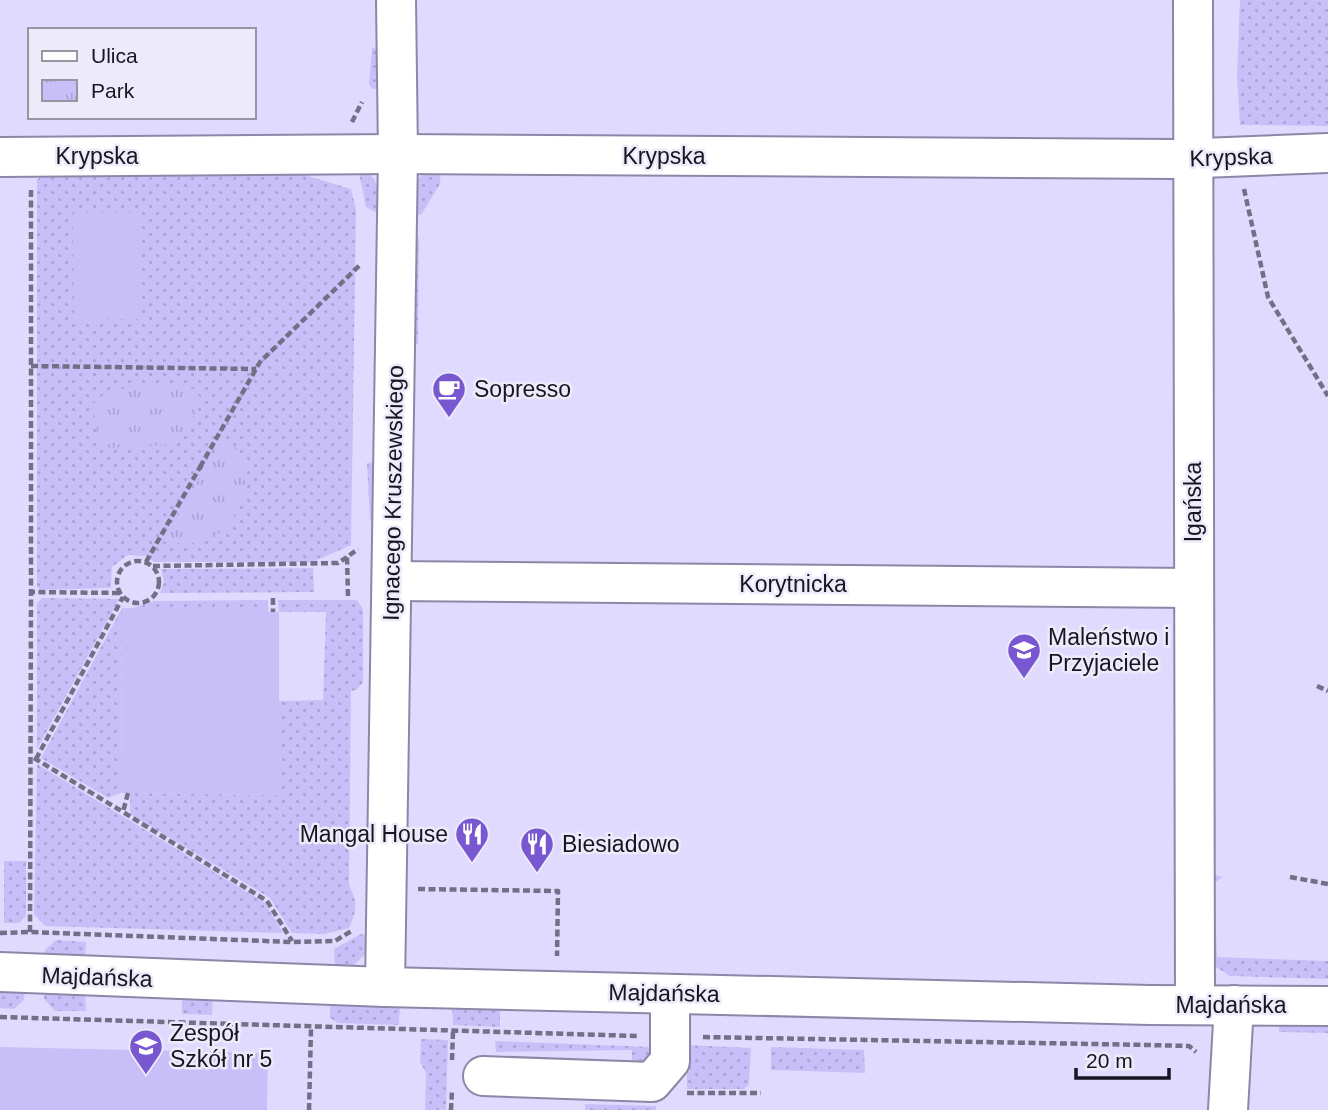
<svg xmlns="http://www.w3.org/2000/svg" width="1328" height="1110" font-family="Helvetica,sans-serif">
	<style>
		.grass { fill: url(#grass-dots) }
		.park { fill: url(#park-tufts) }
		.garden { fill: #c9bff8 }
		.lines { fill: none; stroke-linecap: round; stroke-linejoin: round }
		.minor-casing { stroke: #8c87a7; stroke-width: 42 }
		.path { stroke: #726f86; stroke-width: 4.5; stroke-dasharray: 7 3.5; stroke-linecap: butt }
		.minor { stroke: #fff; stroke-width: 38 }
		.labels { text-anchor: middle; stroke-width: 5; stroke-linejoin: round; paint-order: stroke }
		.street-label { font-size: 23px; fill: #171521; stroke: #edebf9 }
		.poi-label { font-size: 23px; fill: #171521; stroke: #edebf9; text-anchor: start }
	</style>
	<defs>
		<pattern id="grass-dots" width="8" height="8" patternUnits="userSpaceOnUse" patternTransform="scale(1.75)"><rect width="8" height="8" fill="#c9bff8"/><path d="M2 2h.1M6 6h.1" fill="none" stroke="#aca3d4" stroke-width="1.8" stroke-linecap="round"/></pattern>
		<pattern id="park-tufts" width="24" height="20" patternUnits="userSpaceOnUse" patternTransform="scale(1.75)"><rect width="24" height="20" fill="#c9bff8"/><path d="M3 7l-1-3M5 7V3M7 7l1-3M15 17l-1-3M17 17v-4M19 17l1-3" fill="none" stroke="#aca3d4"/></pattern>
	</defs>
	<rect width="100%" height="100%" fill="#e0dbfe"/>
	<g class="grass">
		<path d="M1240,0H1328V126L1240,125L1237,76Z"/>
		<path d="M372,48L381,49L382,88L373,89L369,85Z"/>
		<path d="M358,168C381,176 379,193 379,214L366,207Z"/>
		<path d="M441,169L440,184L421,215L412,214C415,186 410,174 441,169Z"/>
		<path d="M44,173L305,175L351,189L356,210L351,545L313,562H154L145,556L128,555L112,567L111,588L41,590L37,587V180Z"/>
		<path d="M415,234L419,239L418,344L415,345L409,341Z"/>
		<path d="M374,462L375,523L370,520L367,463Z"/>
		<path d="M313,568L314,592L160,593L164,582L161,569Z"/>
		<path d="M42,598L119,599L37,749V603Z"/>
		<path d="M268,600V612L130,609L154,601Z"/>
		<path d="M278,600H357L363,609V683L356,690L351,691L349,885C358,903 357,910 349,928L325,934L292,933L270,898L130,814V793L279,795L277,701L323,700L326,612H279Z"/>
		<path d="M122,608L121,793L108,798L41,758Z"/>
		<path d="M37,764L265,903L283,933L45,926L34,914Z"/>
		<path d="M4,861H26V916L19,923H4Z"/>
		<path d="M1211,874L1223,877L1214,883L1217,957L1328,961V979L1230,976L1213,965Z"/>
		<path d="M361,934L370,935L366,953L352,967L335,969L334,949Z"/>
		<path d="M56,940L86,942L85,962L44,957L45,950Z"/>
		<path d="M0,988H25L24,1000L14,1009L0,1008Z"/>
		<path d="M44,990L85,991L86,1011H55L44,999Z"/>
		<path d="M213,994L212,1015L182,1014V997Z"/>
		<path d="M330,997L400,1006L399,1025L338,1023L330,1018Z"/>
		<path d="M452,1006L500,1007V1027L453,1025Z"/>
		<path d="M1279,1020H1328V1033L1279,1032Z"/>
		<path d="M421,1039L448,1040L446,1110H425L426,1073L420,1062Z"/>
		<path d="M495,1041L652,1047V1065L632,1071V1050L496,1052Z"/>
		<path d="M687,1045L751,1048L749,1084L744,1089H687Z"/>
		<path d="M771,1047L864,1050L865,1073L771,1070Z"/>
		<path d="M585,1104L656,1106V1110H585Z"/>
	</g>
	<g class="park">
		<path d="M183,387L193,389L200,397C197,415 184,436 169,445L105,448L98,443L93,404C112,381 156,388 183,387Z"/>
		<path d="M224,436C256,459 250,515 216,535C199,545 181,545 163,541Z"/>
	</g>
	<g class="garden">
		<path d="M73,213H138V319L74,320Z"/>
		<path d="M122,608L279,612V795L121,793Z"/>
		<path d="M0,1047L268,1053L267,1110H0Z"/>
	</g>
	<g class="lines">
		<g class="minor-casing">
			<g id="minor">
				<path d="M1193,0L1195,1004"/>
				<path d="M0,157L398,154L1176,159L1328,153"/>
				<path d="M392,581L1194,588"/>
				<path d="M0,972L385,987L1150,1005L1328,1006"/>
				<path d="M385,987L398,154L396,0"/>
				<path d="M483,1076L652,1082L670,1061V994"/>
				<path d="M1228,1110L1234,1005"/>
			</g>
		</g>
		<g class="path">
			<path d="M352,122L362,102"/>
			<path d="M1244,189L1268,297L1328,396"/>
			<path d="M31,190V592L120,593"/>
			<path d="M31,366L256,369"/>
			<path d="M200,467L260,362L361,264"/>
			<circle cx="138" cy="582" r="21"/>
			<path d="M146,562L200,467L204,469"/>
			<path d="M153,566L338,563L347,557"/>
			<path d="M348,596L347,557L358,549"/>
			<path d="M273,598V612"/>
			<path d="M1317,686L1328,691"/>
			<path d="M34,758L123,812"/>
			<path d="M36,759L123,597"/>
			<path d="M128,793L123,812L267,901L292,941"/>
			<path d="M1290,877L1328,884"/>
			<path d="M418,889L558,891L557,956"/>
			<path d="M30,932L31,592"/>
			<path d="M0,933L30,932L292,942L335,941L353,930"/>
			<path d="M0,1017L638,1036"/>
			<path d="M703,1037L1149,1045L1189,1046L1196,1052"/>
			<path d="M452,1060L453,1032"/>
			<path d="M687,1093H761"/>
			<path d="M309,1110L311,1029"/>
			<path d="M451,1110L452,1090"/>
		</g>
		<use href="#minor" class="minor"/>
	</g>
	<defs>
		<g id="cafe-pin" transform="scale(1.75)"><path d="M0 17L-7.5 6A9.5 9.5 0 1 1 7.5 6Z" fill="#7957d1" stroke="#edebf9"/><path d="M-5.5-4.5H6V0H3Q3 3.5 0 3.5H-2.5Q-5.5 3.5-5.5 0ZM3-3.2v2h1.7v-2ZM-6 4.5H4V6H-6Z" fill="#fff"/></g>
		<g id="school-pin" transform="scale(1.75)"><path d="M0 17L-7.5 6A9.5 9.5 0 1 1 7.5 6Z" fill="#7957d1" stroke="#edebf9"/><path d="M0-5L7-2L0 1L-7-2ZM-4 1L0 2.5L4 1V4Q0 6-4 4Z" fill="#fff"/></g>
		<g id="restaurant-pin" transform="scale(1.75)"><path d="M0 17L-7.5 6A9.5 9.5 0 1 1 7.5 6Z" fill="#7957d1" stroke="#edebf9"/><path d="M-5-6h1v4h1v-4h1v4h1v-4h1v5L-1.5 .5V6h-2V.5L-5-1ZM5-6V6H3V1.5H1.5Q1.5-4 5-6Z" fill="#fff"/></g>
	</defs>
	<g fill-rule="evenodd">
		<use href="#cafe-pin" x="449" y="389"/>
		<use href="#school-pin" x="1024" y="650"/>
		<use href="#restaurant-pin" x="472" y="834"/>
		<use href="#restaurant-pin" x="537" y="844"/>
		<use href="#school-pin" x="146" y="1046"/>
	</g>
	<g class="labels">
		<g class="street-label">
			<text x="97" y="164">Krypska</text>
			<text x="664" y="164">Krypska</text>
			<text transform="translate(1231 157) rotate(-2)" y="8">Krypska</text>
			<text transform="translate(393 493) rotate(-89)" y="8">Ignacego Kruszewskiego</text>
			<text transform="translate(1193 502) rotate(-90)" y="8">Igańska</text>
			<text x="793" y="592">Korytnicka</text>
			<text transform="translate(97 977) rotate(2)" y="8">Majdańska</text>
			<text transform="translate(664 993) rotate(1)" y="8">Majdańska</text>
			<text x="1231" y="1013">Majdańska</text>
		</g>
		<g class="poi-label">
			<text x="474" y="397">Sopresso</text>
			<text x="1048" y="645">Maleństwo i<tspan x="1048" dy="26">Przyjaciele</tspan></text>
			<text x="448" y="842" text-anchor="end">Mangal House</text>
			<text x="562" y="852">Biesiadowo</text>
			<text x="170" y="1041">Zespół<tspan x="170" dy="26">Szkół nr 5</tspan></text>
		</g>
	</g>
	<rect x="28" y="28" width="228" height="91" fill="#edebf9" stroke="#9795a3" stroke-width="2"/>
	<rect x="42" y="51" width="35" height="10" fill="#ffffff" stroke="#9795a3" stroke-width="2"/>
	<text x="91" y="63" font-size="21" fill="#171521">Ulica</text>
	<rect x="42" y="80" width="35" height="21" fill="url(#park-tufts)" stroke="#9795a3" stroke-width="2"/>
	<text x="91" y="98" font-size="21" fill="#171521">Park</text>
	<path d="M1076 1068v10h93v-10" fill="none" stroke="#171521" stroke-width="3.5"/>
	<text x="1086" y="1068" font-size="21" fill="#171521" stroke="#edebf9" stroke-width="5" paint-order="stroke">20 m</text>
</svg>
